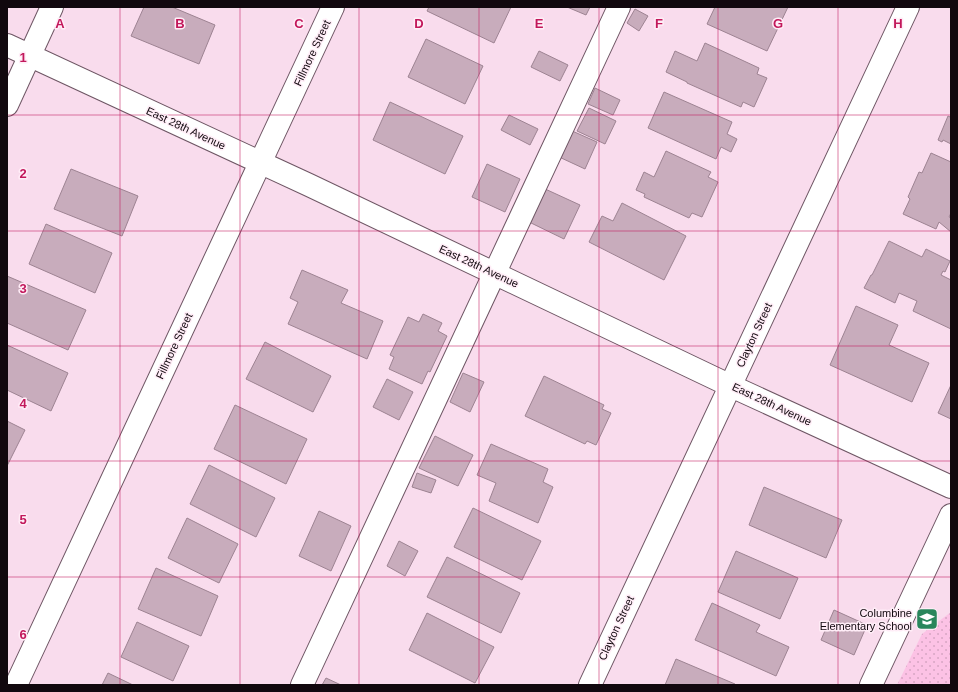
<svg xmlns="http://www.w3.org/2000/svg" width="958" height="692" font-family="Helvetica,sans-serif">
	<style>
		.park { fill: url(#park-dots) }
		.building { fill: #c8acbc; stroke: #9d8392 }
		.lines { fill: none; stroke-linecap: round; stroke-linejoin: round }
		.minor-casing { stroke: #6e5664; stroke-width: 24 }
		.minor { stroke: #fff; stroke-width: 22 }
		.grid { fill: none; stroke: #c2185b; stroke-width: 1; stroke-opacity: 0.55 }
		.labels { text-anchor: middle; stroke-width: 3; stroke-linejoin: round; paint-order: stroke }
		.street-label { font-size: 11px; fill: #11080e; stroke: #ffedf7 }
		.poi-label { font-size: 11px; fill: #11080e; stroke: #ffedf7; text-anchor: end }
		.grid-label { font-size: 13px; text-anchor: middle; font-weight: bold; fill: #c2185b; stroke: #ffedf7; stroke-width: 3; stroke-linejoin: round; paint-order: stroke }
	</style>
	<defs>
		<pattern id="park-dots" width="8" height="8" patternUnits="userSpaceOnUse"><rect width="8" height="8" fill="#fcc2e5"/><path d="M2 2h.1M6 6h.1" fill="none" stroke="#d7a5c3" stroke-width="1.8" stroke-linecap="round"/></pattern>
	</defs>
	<rect width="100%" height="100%" fill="#f9dced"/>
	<path class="park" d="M951,612V685H897L922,634Z"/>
	<g class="building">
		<path d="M144,7H172L215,25L199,64L131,36Z"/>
		<path d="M429,7H511L494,43L427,11Z"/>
		<path d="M567,7H590L586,15Z"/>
		<path d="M715,7H788L767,51L707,24Z"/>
		<path d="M635,9L648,16L639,31L627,23Z"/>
		<path d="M426,39L483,66L465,104L408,77Z"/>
		<path d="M705,43L759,68L757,74L767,78L754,107L743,102L741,107L687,83V82L666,72L675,51L697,61Z"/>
		<path d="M539,51L568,65L560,81L531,67Z"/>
		<path d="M595,88L620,100L613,115L588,104Z"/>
		<path d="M664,92L732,122L727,134L737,139L731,152L721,147L716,159L648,128Z"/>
		<path d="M390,102L463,136L445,174L373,140Z"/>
		<path d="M589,108L616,121L605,144L577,131Z"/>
		<path d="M951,114V144L943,140L942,142L938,140L948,116L950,117Z"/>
		<path d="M509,115L538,129L530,145L501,130Z"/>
		<path d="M570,130L597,142L585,169L557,156Z"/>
		<path d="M666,151L711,172L708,177L718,182L702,217L692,213L689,218L644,197L645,194L636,190L644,172L654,177Z"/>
		<path d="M931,153L951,162V213L949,217L951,218V232L939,222L936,229L903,214L910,199L908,197L919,172L922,173Z"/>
		<path d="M487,164L520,179L505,212L472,197Z"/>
		<path d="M71,169L138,196L122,236L54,209Z"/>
		<path d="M543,188L580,205L564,239L527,221Z"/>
		<path d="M622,203L686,236L664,280L589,242L602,216L613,221Z"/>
		<path d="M46,224L112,253L95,293L29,264Z"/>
		<path d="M889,241L922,257L926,249L950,261L945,272L943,271L941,275L951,280V329L913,311L917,301L899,293L895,303L864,288L871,275H872Z"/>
		<path d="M302,270L348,290L341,303L383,321L367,359L288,324L298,302L290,298Z"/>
		<path d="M7,276L86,310L68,350L7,323Z"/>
		<path d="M856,306L898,325L889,345L929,363L912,402L830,365Z"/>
		<path d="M423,314L442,323L438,331L447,336L430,372L428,371L422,384L389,369L394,357L390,355L408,317L419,322Z"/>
		<path d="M265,342L331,376L313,412L246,379Z"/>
		<path d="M7,345L68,373L51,411L7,390Z"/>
		<path d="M463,373L484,382L470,412L450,402Z"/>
		<path d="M544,376L604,405L602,409L611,413L596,445L587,441L585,444L525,416Z"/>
		<path d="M387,379L413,392L399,420L373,407Z"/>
		<path d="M951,385V419L938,413Z"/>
		<path d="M235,405L307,439L286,484L214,449Z"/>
		<path d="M7,421L25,430L7,466Z"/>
		<path d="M435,436L473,455L458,486L419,468Z"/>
		<path d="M491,444L548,469L543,482L553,487L538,523L489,501L496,483L477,475Z"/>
		<path d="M209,465L275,498L256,537L190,504Z"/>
		<path d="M417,473L436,480L431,493L412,487Z"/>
		<path d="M764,487L842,520L826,558L749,525Z"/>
		<path d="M473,508L541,541L522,580L454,547Z"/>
		<path d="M319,511L351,526L331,571L299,556Z"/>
		<path d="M187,518L238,544L219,583L168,558Z"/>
		<path d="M399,541L418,551L405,576L387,566Z"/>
		<path d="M736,551L798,578L780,619L718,592Z"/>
		<path d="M447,557L520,593L501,633L427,597Z"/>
		<path d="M156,568L218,596L201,636L138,609Z"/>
		<path d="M712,603L760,625L756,632L789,647L776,676L695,640Z"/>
		<path d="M834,610L867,625L854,655L821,640Z"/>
		<path d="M427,613L494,647L475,683L409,650Z"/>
		<path d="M137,622L189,646L173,681L121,657Z"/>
		<path d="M676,659L735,684V685H665Z"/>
		<path d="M108,673L133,685H102Z"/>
		<path d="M326,678L341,685H322Z"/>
	</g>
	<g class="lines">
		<g class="minor-casing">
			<g id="minor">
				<path d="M7,45L309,185L731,386L951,487"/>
				<path d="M7,105L52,7"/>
				<path d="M16,685L333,7"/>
				<path d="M302,685L619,7"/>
				<path d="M590,685L908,7"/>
				<path d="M871,685L951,515"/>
			</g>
		</g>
		<use href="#minor" class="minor"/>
	</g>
	<path class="grid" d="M120,7V685M240,7V685M359,7V685M479,7V685M599,7V685M718,7V685M838,7V685M7,115H951M7,231H951M7,346H951M7,461H951M7,577H951"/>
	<defs>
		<g id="school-square" transform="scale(1.15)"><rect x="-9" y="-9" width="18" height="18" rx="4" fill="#2a865c" stroke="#ffedf7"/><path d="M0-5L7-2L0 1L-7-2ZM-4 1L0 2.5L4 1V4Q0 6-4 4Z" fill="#fff"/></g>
	</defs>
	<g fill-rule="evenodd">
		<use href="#school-square" x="927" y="619"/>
	</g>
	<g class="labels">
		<g class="street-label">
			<text transform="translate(312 53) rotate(-65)" y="4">Fillmore Street</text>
			<text transform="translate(186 128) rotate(25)" y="4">East 28th Avenue</text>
			<text transform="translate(479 266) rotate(25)" y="4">East 28th Avenue</text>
			<text transform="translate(754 335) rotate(-65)" y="4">Clayton Street</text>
			<text transform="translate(174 346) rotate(-65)" y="4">Fillmore Street</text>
			<text transform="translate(772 404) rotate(25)" y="4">East 28th Avenue</text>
			<text transform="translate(616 628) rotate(-65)" y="4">Clayton Street</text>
		</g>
		<g class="poi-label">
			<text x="912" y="617">Columbine<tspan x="912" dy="13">Elementary School</tspan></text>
		</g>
	</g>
	<g class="grid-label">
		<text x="60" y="28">A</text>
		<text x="180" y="28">B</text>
		<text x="299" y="28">C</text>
		<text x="419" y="28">D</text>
		<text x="539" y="28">E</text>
		<text x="659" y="28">F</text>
		<text x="778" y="28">G</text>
		<text x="898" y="28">H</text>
		<text x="23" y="62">1</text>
		<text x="23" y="178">2</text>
		<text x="23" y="293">3</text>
		<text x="23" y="408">4</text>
		<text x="23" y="524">5</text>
		<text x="23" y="639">6</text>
	</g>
	<rect width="958" height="692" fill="none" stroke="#11080e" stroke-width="16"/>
</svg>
